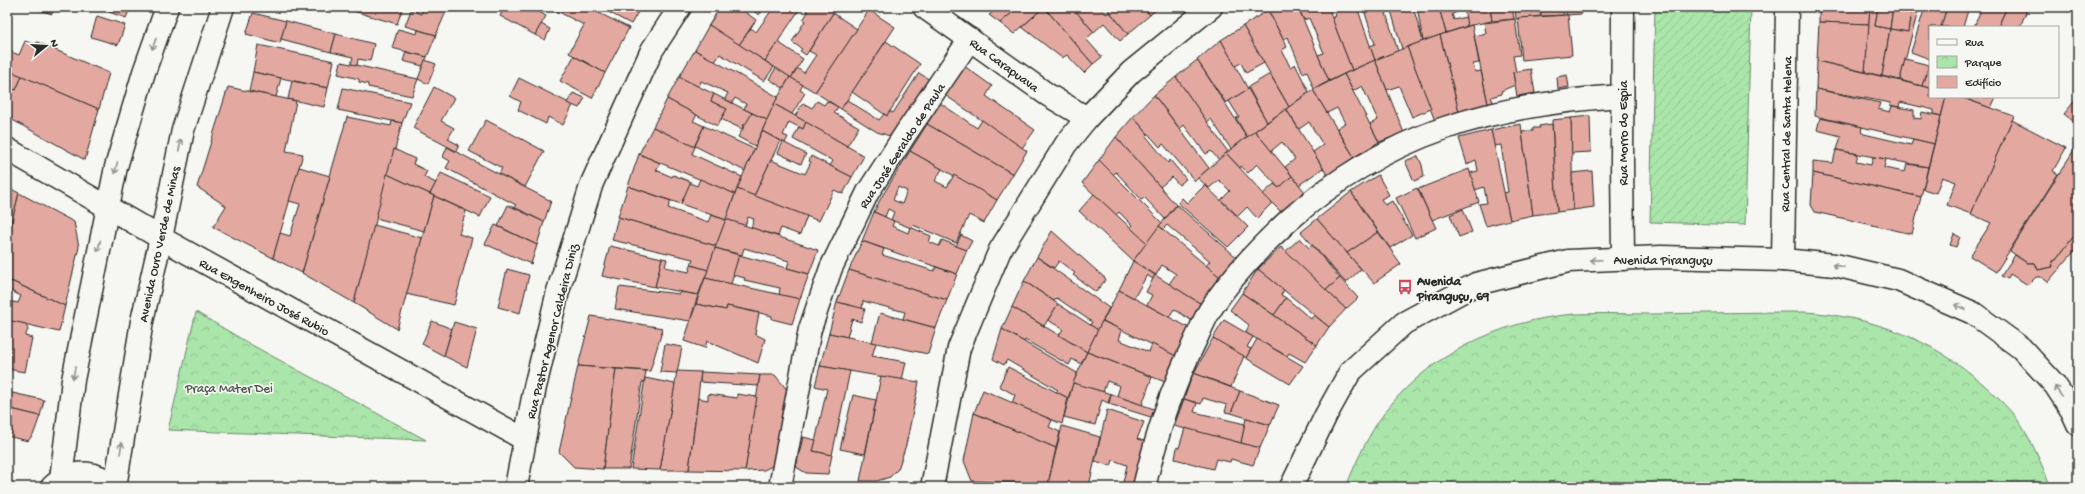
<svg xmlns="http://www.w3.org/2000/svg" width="2085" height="494" font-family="'Gochi Hand',sans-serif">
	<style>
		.park { fill: url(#park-crowns); stroke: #6a886a }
		.garden { fill: url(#garden-furrows); stroke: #6a886a }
		.building { fill: #e3a9a0; stroke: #2b2b2b; fill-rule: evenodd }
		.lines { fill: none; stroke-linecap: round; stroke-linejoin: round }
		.street-casing { stroke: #2b2b2b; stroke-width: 25 }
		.secondary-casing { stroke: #2b2b2b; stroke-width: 25 }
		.street { stroke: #f6f6f2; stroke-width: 22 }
		.secondary { stroke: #f6f6f2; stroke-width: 22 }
		.oneway { stroke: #90908e }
		.labels { text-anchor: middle; stroke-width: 3.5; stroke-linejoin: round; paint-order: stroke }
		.street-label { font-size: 13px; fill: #2b2b2b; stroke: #f6f6f2 }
		.poi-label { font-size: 13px; font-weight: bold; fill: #2b2b2b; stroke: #f6f6f2; text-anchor: start }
		.park-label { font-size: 13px; fill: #4b5a4b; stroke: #f6f6f2 }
	</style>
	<defs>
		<pattern id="park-crowns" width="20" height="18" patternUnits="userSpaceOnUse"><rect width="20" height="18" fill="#aae5aa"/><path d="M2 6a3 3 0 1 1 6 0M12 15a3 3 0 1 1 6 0" fill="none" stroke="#92c592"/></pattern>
		<pattern id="garden-furrows" width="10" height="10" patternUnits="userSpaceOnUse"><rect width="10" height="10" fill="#aae5aa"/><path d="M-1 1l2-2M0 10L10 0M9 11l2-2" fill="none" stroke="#92c592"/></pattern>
	</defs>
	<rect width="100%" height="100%" fill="#f6f6f2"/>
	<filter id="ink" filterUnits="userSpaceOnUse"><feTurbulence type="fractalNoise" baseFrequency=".025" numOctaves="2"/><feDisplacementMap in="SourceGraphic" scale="8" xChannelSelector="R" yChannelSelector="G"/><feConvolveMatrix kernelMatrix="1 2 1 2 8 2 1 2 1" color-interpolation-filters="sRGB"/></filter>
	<g filter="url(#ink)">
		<g class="park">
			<path d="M196,312L250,344L426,440L168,430Z"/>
			<path d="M1806,312C1873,317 1933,339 1983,384C1995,395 2007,406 2017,419C2032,440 2041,463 2051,487H1346C1355,464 1365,442 1378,422C1420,358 1501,319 1576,314C1602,313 1629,314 1655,314C1705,313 1755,312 1806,312Z"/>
		</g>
		<path class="garden" d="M1655,7H1751L1745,225L1650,222Z"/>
		<g class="building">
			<path d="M31,7H54L52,14Z"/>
			<path d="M107,7H119L129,11L126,18L106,11Z"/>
			<path d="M340,7H403L397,24Z"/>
			<path d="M424,7H448L436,35L405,26L411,10L421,14Z"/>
			<path d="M505,7H531L546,16L535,35L500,16Z"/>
			<path d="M587,7L629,28L605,73L569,53L584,25L551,8Z"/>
			<path d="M599,7H641L631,24Z"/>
			<path d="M720,7H742L741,9L756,20L739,45L709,25Z"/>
			<path d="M748,7H765L759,15Z"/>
			<path d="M774,7H801L765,61L739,45L751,28L756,32Z"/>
			<path d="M806,7H837L806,55L800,51L802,49L792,42L805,21L803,20L808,12L806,11L808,8Z"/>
			<path d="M999,7H1019L1000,23L989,15Z"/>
			<path d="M1019,7H1044L1014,34L1000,23Z"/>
			<path d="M1044,7L1093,64L1084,73L1067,55L1062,58L1022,27Z"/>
			<path d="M1044,7H1072L1094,32L1086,39L1102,57L1093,64Z"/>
			<path d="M1072,7H1100L1106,14L1110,12L1128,34L1120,41L1104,23L1094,32Z"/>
			<path d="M1106,7H1144L1150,15L1128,34Z"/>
			<path d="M1144,7H1159L1150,15Z"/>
			<path d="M1274,7H1298L1329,81L1314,89L1307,71L1303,73L1288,37L1283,39L1268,10Z"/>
			<path d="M1298,7H1328L1352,70L1329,81L1318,55L1324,53L1309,18L1304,20Z"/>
			<path d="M1333,7H1357L1375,60L1352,70L1332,18L1336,16Z"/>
			<path d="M1363,7H1384L1398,51L1375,60L1370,46L1375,44Z"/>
			<path d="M1390,7H1413L1423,41L1402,49Z"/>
			<path d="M1417,7H1439L1446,33L1423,41Z"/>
			<path d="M1439,7H1459L1460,11L1452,14L1454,20L1466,17L1467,26L1446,33Z"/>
			<path d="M1464,7H1490L1492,21L1467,26Z"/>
			<path d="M1490,7H1512L1514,19L1492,21Z"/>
			<path d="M1515,7H1541V16L1516,19Z"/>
			<path d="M1541,7H1563L1564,15L1541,16Z"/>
			<path d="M1566,7H1581L1582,14L1566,15Z"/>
			<path d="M1819,7H1870L1869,24L1819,22Z"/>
			<path d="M1870,7H1878L1875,26L1890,29L1882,76L1865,72Z"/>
			<path d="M1878,7H1893L1890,29L1875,26Z"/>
			<path d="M1893,7H1912L1908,32L1890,29Z"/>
			<path d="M1912,7H1919L1900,80L1882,76L1890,29L1908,32Z"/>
			<path d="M1925,7H1947L1941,27H1930V59L1911,52Z"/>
			<path d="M1947,7H1969L1963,27H1941Z"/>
			<path d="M1982,7H2007L1998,27H1974Z"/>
			<path d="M2007,7H2028L2020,27H1998Z"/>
			<path d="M869,10L895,27L841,109L815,92Z"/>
			<path d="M1268,10L1287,47L1282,50L1290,67L1295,64L1309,92L1289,107L1243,26Z"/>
			<path d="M253,13L286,21L280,43L246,34Z"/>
			<path d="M833,13L857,29L815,92L791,78L797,68L804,73L816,55L809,51Z"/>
			<path d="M1568,15L1572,55L1522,60L1518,18Z"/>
			<path d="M97,16L125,25L118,45L91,37Z"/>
			<path d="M1515,19L1520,55L1513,56L1516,72H1513L1515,85L1501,91L1502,94L1491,97L1493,102L1488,104L1474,36L1486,33L1484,23Z"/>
			<path d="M286,21L336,34L331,52L281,39Z"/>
			<path d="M1819,22L1869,24L1865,72L1817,61Z"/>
			<path d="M541,24L550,29L545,40L535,35Z"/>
			<path d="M709,25L774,67L764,81L720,54L715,62L695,50Z"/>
			<path d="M1472,25L1479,63L1473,64L1475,72L1481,71L1488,104L1459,112L1440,35Z"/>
			<path d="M1243,26L1264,63L1246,73L1241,63L1235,66L1221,40Z"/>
			<path d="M398,29L417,34L418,30L436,35L427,57L392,48Z"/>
			<path d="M336,34L374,44L370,61L358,59L357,66L351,64L353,57L331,52Z"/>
			<path d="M1440,35L1459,112L1435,121L1407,47Z"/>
			<path d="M1221,40L1248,89L1226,103L1197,60Z"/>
			<path d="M25,41L36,45L37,42L109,73L99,109L7,70V50L19,55Z"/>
			<path d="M886,41L920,64L887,116L852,92Z"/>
			<path d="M778,42L803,59L791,78L765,61Z"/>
			<path d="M258,45L334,61L328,88L253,72Z"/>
			<path d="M1407,47L1431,109L1412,117L1399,86L1387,90L1375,60Z"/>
			<path d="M695,50L778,97L767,120L744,109L746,104L735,98L732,103L725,99L728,93L701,81L699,87L679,77Z"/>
			<path d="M406,52L427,57L423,66L403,61Z"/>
			<path d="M574,56L605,73L592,98L560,81Z"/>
			<path d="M1905,59L1929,65L1922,86L1900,80Z"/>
			<path d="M425,60L436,64L428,84L418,79Z"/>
			<path d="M1197,60L1247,137L1231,149L1211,119L1207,122L1176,77Z"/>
			<path d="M1375,60L1404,133L1379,142L1370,124L1378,120L1362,86L1353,91L1344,74Z"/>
			<path d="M1817,61L1930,88V97H1946L1941,116L1934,114V110L1900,102L1899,107L1890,105L1891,103L1816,89Z"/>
			<path d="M341,62L351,64L418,79L412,96L368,87V84L359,82V79L338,74Z"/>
			<path d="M1929,65H1930V88L1922,86Z"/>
			<path d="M964,66L992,86L986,96L1035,130L1022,148L945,95Z"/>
			<path d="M776,68L790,77L783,88L769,79Z"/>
			<path d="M1531,69L1535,93L1517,96L1513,72Z"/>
			<path d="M7,70L22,76L16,90L7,87Z"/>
			<path d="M253,72L281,78L276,97L249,91Z"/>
			<path d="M919,73L930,80L894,134L890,136L877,132L841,109L847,100L879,120L884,114L887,116L889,111L893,113Z"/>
			<path d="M1270,74L1289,107L1267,122L1248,87Z"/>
			<path d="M1344,74L1379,142L1354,157L1337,128L1345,123L1337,108L1327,113L1313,90Z"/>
			<path d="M1567,75L1569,87L1558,89L1557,77Z"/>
			<path d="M22,76L99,109L85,160L7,117V87L16,90Z"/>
			<path d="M679,77L714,94L711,101L727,109L717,126L667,99Z"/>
			<path d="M790,77L803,85L800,90L805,93L792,114L774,104Z"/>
			<path d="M1176,77L1228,152L1219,160L1211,151L1206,154L1184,125L1180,129L1154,95Z"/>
			<path d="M519,78L573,105L563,125L548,117L546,124L518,110L521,102L510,96Z"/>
			<path d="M292,81L328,88L324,107L288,99Z"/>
			<path d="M228,87L296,101L286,151L303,154L273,258L213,227L226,206L197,187Z"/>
			<path d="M434,87L454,98L441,121L454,128L448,139L459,145L456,151L413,128Z"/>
			<path d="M343,88L410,102L402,123L338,110Z"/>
			<path d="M1248,89L1267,122L1247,137L1236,118L1239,117L1229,101Z"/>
			<path d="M1816,89L1880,103L1878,109L1890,112L1892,106L1914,110V118L1921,119L1922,112L1941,116L1934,144L1815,116Z"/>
			<path d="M1313,90L1354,157L1328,176L1313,152L1323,145L1309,122L1299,129L1286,109Z"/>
			<path d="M573,93L585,98L579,108L567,103Z"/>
			<path d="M714,94L752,113L746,125L744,124L742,129L721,119L727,109L711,101Z"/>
			<path d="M1154,95L1209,168L1195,181L1163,144L1160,147L1133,117Z"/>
			<path d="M1946,97H1960L2014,116L1971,214L1947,205L1956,182L1942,177L1936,193L1923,189Z"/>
			<path d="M1970,97H1996L1991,108L1969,100Z"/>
			<path d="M2078,97V125L2064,114Z"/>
			<path d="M667,99L697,115L693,121L704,126L694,147L653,127Z"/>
			<path d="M817,101L824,105L827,101L838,107L834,113L859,127L847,146L795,116L803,103L812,108Z"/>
			<path d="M940,103L977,128L982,120L1027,151L1013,174L927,124Z"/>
			<path d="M774,104L806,122L803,129L789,122L783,135L788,137L785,143L762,131Z"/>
			<path d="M1286,109L1323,168L1299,185L1285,167L1295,159L1282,142L1271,151L1255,131Z"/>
			<path d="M752,113L767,120L755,146L738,137Z"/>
			<path d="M1590,116L1591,152L1571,153V118Z"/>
			<path d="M347,117L391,126L392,121L402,123L354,303L302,273Z"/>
			<path d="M1133,117L1148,134L1146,136L1168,163L1170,160L1186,179L1179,185L1172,177L1160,187L1116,137Z"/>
			<path d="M1571,118L1573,210L1557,212L1552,120Z"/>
			<path d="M1820,118L1862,127L1861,132L1864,134L1911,145L1913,139L1934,144L1928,167L1837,150L1841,136L1817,130Z"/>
			<path d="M486,120L544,151L525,187L499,174L502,168L469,151Z"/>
			<path d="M2012,120L2066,148L2053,171L2058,174L1996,272L1970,256L1991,223L1971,214Z"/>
			<path d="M806,122L864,156L852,177L830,166L833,161L793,139L799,127L803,129Z"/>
			<path d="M927,124L1013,174L997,200L910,151Z"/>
			<path d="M1521,124L1533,215L1510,220L1504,193L1508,192L1501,145L1494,146L1491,130Z"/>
			<path d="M1552,124L1557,212L1533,215L1522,132L1533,131V128H1540L1539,126Z"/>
			<path d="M704,126L754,149L745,171L695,146Z"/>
			<path d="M653,127L695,147L692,154L742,177L735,194L639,154Z"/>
			<path d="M1491,130L1510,220L1486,226L1479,204L1487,203L1484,187L1475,190L1470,173L1478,171L1476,160L1467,164L1459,138Z"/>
			<path d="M762,131L780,141L754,196L737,189Z"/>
			<path d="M1255,131L1292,176L1279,188L1257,164L1248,173L1241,166L1240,168L1226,153Z"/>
			<path d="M1116,137L1176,205L1165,219L1144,197L1142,200L1116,172L1113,175L1099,160Z"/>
			<path d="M783,142L806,154L801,164L778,153Z"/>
			<path d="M447,147L551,201L544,222L514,207L516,205L446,168L450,161L443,157Z"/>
			<path d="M394,149L415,159L413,164L427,171L424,177L436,183L430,194L387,174Z"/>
			<path d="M1836,150L1858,154L1856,162L1871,165L1873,157L1886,159L1884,168L1905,172L1907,164L1928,167L1921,197L1813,173V161L1833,163Z"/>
			<path d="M2074,150L2078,153V233L2077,232L2056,260L2052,261L2053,267L2038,270L2035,263H2027L2010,251Z"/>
			<path d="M910,151L942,169L935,181L947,187L954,175L997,200L984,223L969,215L956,243L913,225L911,228L891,220L894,212L888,209L885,217L874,212L881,198ZM898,187L907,191L902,204L893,200Z"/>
			<path d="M1226,153L1272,203L1257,218L1247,207L1238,216L1221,200L1230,191L1219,180L1209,188L1198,178Z"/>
			<path d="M639,154L660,163L656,170L672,177L673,175L691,182L681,204L628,186Z"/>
			<path d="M811,156L852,177L843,194L834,190L819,221L754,196L771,160L805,174L811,162L809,161Z"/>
			<path d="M1418,156L1422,165L1424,177L1414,181L1405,161Z"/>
			<path d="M1099,160L1162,223L1147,243L1129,228L1132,225L1119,212L1116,215L1082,183Z"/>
			<path d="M299,167L330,176L302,273L273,258L280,233L290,236L300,204L289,201Z"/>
			<path d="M1469,169L1479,202L1432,220L1418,189Z"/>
			<path d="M1592,171L1594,207L1573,210L1572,173Z"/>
			<path d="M441,173L490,196L480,217L430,194Z"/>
			<path d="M1813,173L1921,197L1912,234L1815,212L1811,205Z"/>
			<path d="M387,174L434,196L424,231L376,218Z"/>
			<path d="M1378,175L1389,195L1381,199L1385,205L1392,201L1412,235L1390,248L1351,192Z"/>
			<path d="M1292,176L1305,192L1284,215L1263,194L1274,184L1279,188Z"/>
			<path d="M700,179L735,194L726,220L681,204L690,183L697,186Z"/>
			<path d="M1205,185L1248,227L1228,247L1178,203L1182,198L1187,203Z"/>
			<path d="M628,186L671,201L668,208L708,222L711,215L726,220L716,246L618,217Z"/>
			<path d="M7,187L19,193L7,241Z"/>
			<path d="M1417,188L1436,228L1415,238L1396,198Z"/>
			<path d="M737,189L807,216L800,235L781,228L778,236L751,228L754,219L748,217L745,226L726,219Z"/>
			<path d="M1351,192L1378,232L1347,253L1317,219Z"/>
			<path d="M19,193L74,222L79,247L65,306L7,279V241Z"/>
			<path d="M1094,194L1147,243L1133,261L1079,211Z"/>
			<path d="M434,196L466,211L459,234L472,238L454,305L406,294Z"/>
			<path d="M508,205L544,222L537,245L498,226Z"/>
			<path d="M1177,205L1242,262L1226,282L1206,266L1210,261L1167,225L1163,229L1159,226Z"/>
			<path d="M1463,209L1472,232L1459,237L1450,215Z"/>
			<path d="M874,212L894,221L892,226L908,233L910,227L931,236L929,242L939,246L942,240L967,250L957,274L862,241Z"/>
			<path d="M618,217L716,246L708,270L691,265L693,259L612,240Z"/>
			<path d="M726,219L818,250L809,274L787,268L789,261L744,248L742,255L715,248Z"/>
			<path d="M1317,219L1361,269L1346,283L1301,232Z"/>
			<path d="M374,225L422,238L397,329L354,303Z"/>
			<path d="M495,225L537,245L531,264L485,244Z"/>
			<path d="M1159,226L1226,282L1206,307L1169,284L1176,274L1162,265L1156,275L1133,261Z"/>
			<path d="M1052,231L1106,279L1096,292L1073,275L1075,273L1059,261L1054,268L1037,257Z"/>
			<path d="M1378,232L1401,264L1374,283L1347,253Z"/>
			<path d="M2077,232L2078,247L2048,282L2041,277H2036L2028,285L2010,274L2008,279L2001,276L2015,255L2027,263H2035L2038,270L2053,267L2052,261L2056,260Z"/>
			<path d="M1954,234L1960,237L1956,247L1950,245Z"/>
			<path d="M961,235L972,241L967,250L956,246Z"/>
			<path d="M1300,238L1309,248L1312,245L1340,278L1326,290L1285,252Z"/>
			<path d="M862,241L884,249L882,255L934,271L936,267L957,274L947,300L849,270Z"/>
			<path d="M610,246L662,258L655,287L602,276Z"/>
			<path d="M1281,247L1346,309L1329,327L1258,269Z"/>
			<path d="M715,248L739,255L731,284L705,278Z"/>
			<path d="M739,255L809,274L800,299L779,295L780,288L744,280L745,278L733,275Z"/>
			<path d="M1037,257L1109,308L1098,330L1090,325L1092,322L1057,298L1054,301L1024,281Z"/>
			<path d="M662,258L667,259L665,267L689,272L691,265L708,270L698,295L655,287Z"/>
			<path d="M1133,261L1155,275L1153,279L1147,275L1134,298L1119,290Z"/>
			<path d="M507,269L529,275L520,313L498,307Z"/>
			<path d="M1258,269L1284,290L1281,295L1286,298L1274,315L1242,293Z"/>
			<path d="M849,270L947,300L936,328L903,319L905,312L863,301L862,309L837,302Z"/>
			<path d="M1155,275L1206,307L1197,324L1174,309L1169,317L1147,305L1152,295L1146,292Z"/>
			<path d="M705,278L800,299L792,324L772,319V316L752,311L727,306L726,310L696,304Z"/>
			<path d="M1340,278L1358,298L1346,309L1326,290Z"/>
			<path d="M11,281L65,306L59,332L7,320V301L18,303L21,296L7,289Z"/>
			<path d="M1024,281L1058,304L1044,326L1012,307Z"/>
			<path d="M619,287L679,294L680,292L698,295L690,321L615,309Z"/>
			<path d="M1119,290L1193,330L1180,358L1103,321Z"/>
			<path d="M1242,293L1317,345L1305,362L1289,353L1287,356L1246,333L1249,325L1230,310Z"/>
			<path d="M1286,298L1311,319L1314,315L1329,327L1317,345L1274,315Z"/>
			<path d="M837,302L865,309L861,322L852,319L847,337L829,333Z"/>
			<path d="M696,304L726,310L727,306L759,313L755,334L765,339L758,363L707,341L705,348L684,341Z"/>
			<path d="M1058,304L1098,330L1087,352L1059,335L1063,329L1048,320Z"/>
			<path d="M1012,307L1087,352L1081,364L1072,359L1069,365L1025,340L1024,342L1002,329Z"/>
			<path d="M880,313L936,328L928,354L872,342Z"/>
			<path d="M591,316L663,328L650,371L578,366Z"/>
			<path d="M7,320L26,324L28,330L25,336L32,338L25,372L7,369Z"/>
			<path d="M1224,320L1253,337L1247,347L1251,349L1246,358L1213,338Z"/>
			<path d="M432,321L452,329L444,356L422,344Z"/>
			<path d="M1102,321L1122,330L1119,340L1149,352L1152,344L1180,358L1168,383L1087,352Z"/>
			<path d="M454,322L477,329L467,367L444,356Z"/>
			<path d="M1002,329L1077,373L1068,398L1056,392L1058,390L1007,360L1004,365L993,359Z"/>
			<path d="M829,333L876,343L872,356L906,362L902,380L820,366Z"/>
			<path d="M1213,338L1244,356L1231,387L1194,373Z"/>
			<path d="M1257,339L1303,366L1290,384L1246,358Z"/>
			<path d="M665,344L682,347L677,373L660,372Z"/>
			<path d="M1087,352L1152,377L1142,405L1117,396L1120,386L1107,381L1103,392L1073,383Z"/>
			<path d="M578,366L616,369L603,469L574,467L559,452Z"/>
			<path d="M820,366L850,371L832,455L813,451L827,389L815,386Z"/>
			<path d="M1008,367L1068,398L1062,424L1012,403L1015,395L999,386Z"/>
			<path d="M616,369L646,371L644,382H642L629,469H603Z"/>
			<path d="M677,371L701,372L689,470H660Z"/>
			<path d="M701,372L760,375L758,386L700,382Z"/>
			<path d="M1193,373L1240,391L1231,413L1225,412L1227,405L1203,398L1201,404L1184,399Z"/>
			<path d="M760,375H775L788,391L774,465L764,470L745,471Z"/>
			<path d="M881,376L919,382L906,445L898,469L890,477L877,481H860Z"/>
			<path d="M645,378L675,384L660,470L631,469Z"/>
			<path d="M1073,383L1111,394L1108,403L1102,400L1095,425L1064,417Z"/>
			<path d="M983,390L1052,420L1049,427L1060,432L1056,448L974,413Z"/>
			<path d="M1240,391L1279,405L1270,425L1231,413Z"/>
			<path d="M8,392L44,400L40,416L7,408Z"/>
			<path d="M708,394L737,398V394L757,397L745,471L689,470L698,398L708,400Z"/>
			<path d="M1111,394L1157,410L1154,418L1109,404Z"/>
			<path d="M853,395L876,400L865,454L840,449Z"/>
			<path d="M1184,399L1197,403L1194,412L1245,424L1241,443L1174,426Z"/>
			<path d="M7,408L40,416L34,433L28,441L7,436Z"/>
			<path d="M1107,410L1144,422L1137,439L1148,442L1136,487H1122L1127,465L1113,460L1111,466L1095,461Z"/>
			<path d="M974,413L1056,448L1048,484L972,481L964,461Z"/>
			<path d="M1246,418L1270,425L1260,448L1241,443Z"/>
			<path d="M1062,426L1100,437L1089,486L1048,484Z"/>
			<path d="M1185,428L1241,443L1260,448L1253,465L1231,459L1230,462L1216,459L1213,469L1175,459L1177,447L1179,448Z"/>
			<path d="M803,437L816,440L813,451L832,455L828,474L806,473L796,467Z"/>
		</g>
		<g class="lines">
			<g class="street-casing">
				<g id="street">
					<path d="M924,7L1048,95L1087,118"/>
					<path d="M1623,7L1622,160L1623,259"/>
					<path d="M7,149L161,238L524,439"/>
					<path d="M1783,260L1787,7"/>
					<path d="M516,487L535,387L558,291L592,183L652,50L680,7"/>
					<path d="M780,487L810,329L831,268L868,192L906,133L970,39"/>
					<path d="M932,487L959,348L1000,250L1066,144L1087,118L1131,72L1211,7"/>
					<path d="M1144,487C1157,434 1171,390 1195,341C1200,331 1204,320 1210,310C1231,277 1259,248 1288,221C1386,133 1493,104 1622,96"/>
				</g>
			</g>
			<g class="secondary-casing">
				<g id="secondary">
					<path d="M61,479L73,380L116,167L144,72L167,7"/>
					<path d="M52,487C72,468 95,470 115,487"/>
					<path d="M115,487L142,321L161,238L183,130L223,7"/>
					<path d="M1291,487L1326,415L1350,372L1404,323L1476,284L1568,261L1661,257L1783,260L1835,265L1898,280L1973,313L2021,348L2055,385L2072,411L2078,424"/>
				</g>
			</g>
			<use href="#street" class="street"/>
			<use href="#secondary" class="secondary"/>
		</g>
		<defs><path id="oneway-shaft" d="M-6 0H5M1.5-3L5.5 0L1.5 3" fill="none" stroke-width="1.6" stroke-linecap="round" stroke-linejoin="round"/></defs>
		<g class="oneway">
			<use href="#oneway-shaft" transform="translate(154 44) rotate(110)"/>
			<use href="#oneway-shaft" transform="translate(180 145) rotate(-79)"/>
			<use href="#oneway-shaft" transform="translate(116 168) rotate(103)"/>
			<use href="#oneway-shaft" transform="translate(99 246) rotate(104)"/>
			<use href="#oneway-shaft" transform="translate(1596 260) rotate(178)"/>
			<use href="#oneway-shaft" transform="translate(1838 266) rotate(-169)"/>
			<use href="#oneway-shaft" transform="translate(1960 307) rotate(-156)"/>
			<use href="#oneway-shaft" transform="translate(74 373) rotate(101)"/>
			<use href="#oneway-shaft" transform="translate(2058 391) rotate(-124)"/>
			<use href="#oneway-shaft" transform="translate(121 448) rotate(-81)"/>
		</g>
	</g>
	<defs>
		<g id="bus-bare" transform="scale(1.2)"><path d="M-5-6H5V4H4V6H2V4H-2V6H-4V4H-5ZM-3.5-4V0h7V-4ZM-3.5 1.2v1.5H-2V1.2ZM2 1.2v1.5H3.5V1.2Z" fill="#d1495b" stroke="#f6f6f2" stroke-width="2.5" paint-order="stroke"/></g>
	</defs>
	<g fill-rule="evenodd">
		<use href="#bus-bare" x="1405" y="287"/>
	</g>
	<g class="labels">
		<g class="street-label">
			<text transform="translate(1005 64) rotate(36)" y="5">Rua Carapuava</text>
			<text transform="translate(1622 133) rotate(-90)" y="5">Rua Morro do Espia</text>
			<text transform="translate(1785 134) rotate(-89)" y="5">Rua Central de Santa Helena</text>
			<text transform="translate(901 145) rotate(-57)" y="5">Rua José Geraldo de Paula</text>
			<text transform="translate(158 244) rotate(-78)" y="5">Avenida Ouro Verde de Minas</text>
			<text x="1663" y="264">Avenida Piranguçu</text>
			<text transform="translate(265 296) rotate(29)" y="5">Rua Engenheiro José Rubio</text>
			<text transform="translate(551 331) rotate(-76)" y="5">Rua Pastor Agenor Caldeira Diniz</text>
		</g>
		<g class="poi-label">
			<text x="1417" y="285">Avenida<tspan x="1417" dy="15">Piranguçu, 69</tspan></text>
		</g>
		<g class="park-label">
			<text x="229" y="392">Praça Mater Dei</text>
		</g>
	</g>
	<rect width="2085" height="494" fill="none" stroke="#f6f6f2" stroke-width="24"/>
	<rect x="12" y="12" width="2061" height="470" fill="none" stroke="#2b2b2b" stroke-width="1.5" filter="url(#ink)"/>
	<rect x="1929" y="26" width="130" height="72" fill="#f6f6f2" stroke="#a5a5a2"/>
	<rect x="1937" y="39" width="20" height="6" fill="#f6f6f2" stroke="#a5a5a2"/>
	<text x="1965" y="46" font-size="12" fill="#2b2b2b">Rua</text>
	<rect x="1937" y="56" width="20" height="12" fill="url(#park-crowns)" stroke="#a5a5a2"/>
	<text x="1965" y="66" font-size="12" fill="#2b2b2b">Parque</text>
	<rect x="1937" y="76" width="20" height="12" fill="#e3a9a0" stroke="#a5a5a2"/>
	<text x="1965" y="86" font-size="12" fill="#2b2b2b">Edifício</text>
	<g transform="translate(46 46) rotate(72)" stroke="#f6f6f2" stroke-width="3" paint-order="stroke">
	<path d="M0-3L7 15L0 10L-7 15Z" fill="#2b2b2b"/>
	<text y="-6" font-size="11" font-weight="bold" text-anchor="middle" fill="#2b2b2b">N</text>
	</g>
</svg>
